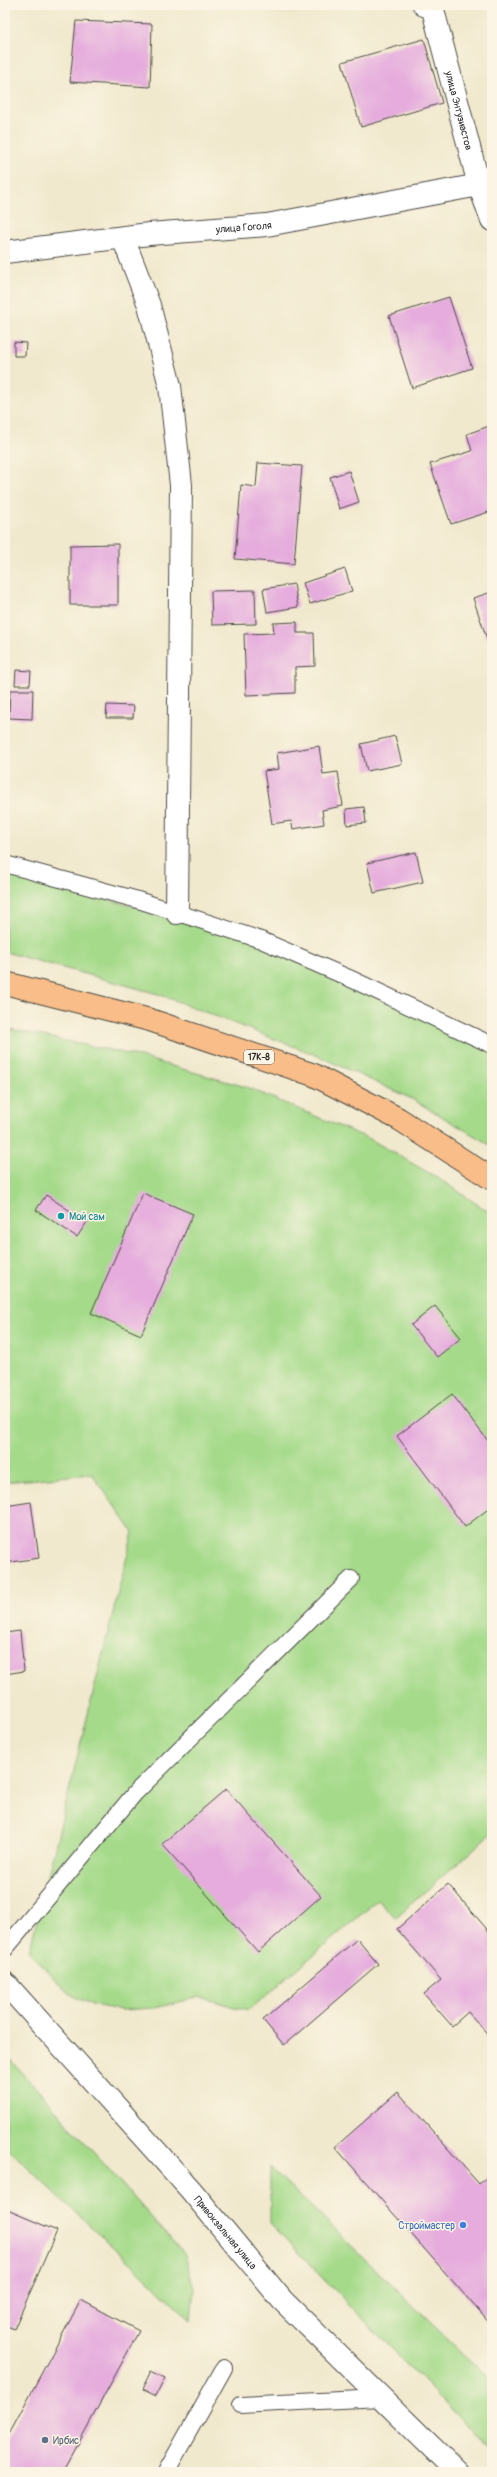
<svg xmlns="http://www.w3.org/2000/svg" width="497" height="2477" font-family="Pangolin,sans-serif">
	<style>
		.green { fill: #a5da8a; stroke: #68825a }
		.building { fill: #e5acdd }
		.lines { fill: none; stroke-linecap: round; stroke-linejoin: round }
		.service-casing { stroke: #494843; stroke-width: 18 }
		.minor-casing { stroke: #494843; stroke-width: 24 }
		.tertiary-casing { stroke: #494843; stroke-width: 24 }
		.primary-casing { stroke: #494843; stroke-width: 24 }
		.service { stroke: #fff; stroke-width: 16 }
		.minor { stroke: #fff; stroke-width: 22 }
		.tertiary { stroke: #fff; stroke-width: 22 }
		.primary { stroke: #f8bd88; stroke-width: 22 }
		.culture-dot { fill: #0f9aa8; stroke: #fcf5e5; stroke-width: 1.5 }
		.shop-dot { fill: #3f7fe0; stroke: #fcf5e5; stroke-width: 1.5 }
		.service-dot { fill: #5c6f8a; stroke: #fcf5e5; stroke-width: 1.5 }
		.labels { text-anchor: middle; stroke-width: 3; stroke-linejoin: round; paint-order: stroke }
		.shield { fill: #fcf5e5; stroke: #6a6863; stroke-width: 1 }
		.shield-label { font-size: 9px; font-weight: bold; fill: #2b2b2b }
		.street-label { font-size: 10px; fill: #2b2b2b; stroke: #fcf5e5 }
		.culture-label { font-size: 10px; fill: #0d838f; stroke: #fcf5e5; text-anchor: start }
		.shop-label { font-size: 10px; fill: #366cbe; stroke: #fcf5e5; text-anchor: end }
		.service-label { font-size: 10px; fill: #4e5e75; stroke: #fcf5e5; text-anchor: start }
	</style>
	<rect width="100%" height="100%" fill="#fcf5e5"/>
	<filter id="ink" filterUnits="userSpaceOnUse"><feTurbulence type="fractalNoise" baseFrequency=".025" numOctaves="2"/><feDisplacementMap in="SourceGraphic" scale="8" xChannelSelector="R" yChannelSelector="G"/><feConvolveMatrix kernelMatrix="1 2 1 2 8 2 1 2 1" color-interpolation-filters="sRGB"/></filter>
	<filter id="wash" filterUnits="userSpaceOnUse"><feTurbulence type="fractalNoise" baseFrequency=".012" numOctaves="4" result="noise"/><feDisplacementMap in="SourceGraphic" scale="16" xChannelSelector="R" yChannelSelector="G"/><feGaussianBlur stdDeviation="0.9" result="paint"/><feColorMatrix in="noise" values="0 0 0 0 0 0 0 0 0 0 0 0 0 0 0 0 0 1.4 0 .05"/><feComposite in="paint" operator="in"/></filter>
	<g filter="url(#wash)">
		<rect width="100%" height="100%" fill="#f1e9ce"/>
		<g class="green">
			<path d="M5,872L258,940L492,1049V1146L412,1099L316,1055L158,994L5,952Z"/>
			<path d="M5,1028L133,1055L246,1087L370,1139L441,1180L492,1214V1833L395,1918L378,1900L248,2011L200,1997L155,2008L121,2010L92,2005L68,1993L29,1952L133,1532L92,1474L5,1482Z"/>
			<path d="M5,2053L185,2255L194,2289L191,2320L5,2146Z"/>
			<path d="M270,2167L466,2357L492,2379V2452L270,2223Z"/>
		</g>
		<g id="blocks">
			<g class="building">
				<path d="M76,21L152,24L150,87L70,82Z"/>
				<path d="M424,39L442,103L361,127L342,62Z"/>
				<path d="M449,297L472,368L412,388L389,316Z"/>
				<path d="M14,342L26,343L25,356H14Z"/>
				<path d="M492,425V511L451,524L430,464L472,451L467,434Z"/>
				<path d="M258,463L302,466L294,564L235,559L241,485L256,487Z"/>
				<path d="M349,471L359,502L339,509L330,477Z"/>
				<path d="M118,544V605H70V545Z"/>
				<path d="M345,569L352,591L310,604L303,583Z"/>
				<path d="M294,584L298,607L267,612L263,589Z"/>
				<path d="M255,590L256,624L212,625L211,591Z"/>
				<path d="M492,592V637L487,639L473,598Z"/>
				<path d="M297,622V633H314L315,666L295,667V693L246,695L244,634L274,633L273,623Z"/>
				<path d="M16,670L31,671L30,685H15Z"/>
				<path d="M10,690H33L32,719L9,718Z"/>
				<path d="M107,705L134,706L133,718H106Z"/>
				<path d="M395,736L402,764L367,771L361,744Z"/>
				<path d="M319,746L323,774L338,772L343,806L322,810L324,824L293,829L291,821L272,824L264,771L279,769L277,753Z"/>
				<path d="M364,807L366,823L347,825L346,809Z"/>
				<path d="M416,852L423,882L374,893L367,863Z"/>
				<path d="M143,1193L193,1214L141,1335L91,1313Z"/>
				<path d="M46,1195L87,1222L77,1237L36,1210Z"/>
				<path d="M435,1306L461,1338L437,1357L411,1325Z"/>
				<path d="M452,1394L492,1446V1506L465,1527L397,1436Z"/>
				<path d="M31,1502L39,1558L5,1563V1506Z"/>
				<path d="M20,1631L24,1671L5,1674V1633Z"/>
				<path d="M226,1789L321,1896L258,1952L162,1844Z"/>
				<path d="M448,1884L492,1935V2039L468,2012L452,2026L424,1994L441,1980L397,1929Z"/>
				<path d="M357,1939L378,1964L284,2045L263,2020Z"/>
				<path d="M398,2092L479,2184L492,2173V2326L335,2147Z"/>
				<path d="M5,2209L57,2231L14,2329L5,2325Z"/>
				<path d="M81,2300L139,2331L63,2472H5V2441Z"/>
				<path d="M151,2371L165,2378L156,2396L142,2389Z"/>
			</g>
		</g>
	</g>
	<g filter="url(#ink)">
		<use href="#blocks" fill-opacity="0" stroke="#494843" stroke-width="1"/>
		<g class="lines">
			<g class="service-casing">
				<g id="service">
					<path d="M5,864L138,900L261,940L349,978L492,1045"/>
					<path d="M5,1949L135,1793L351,1579"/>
					<path d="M241,2405L381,2398"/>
					<path d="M166,2472L224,2368"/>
				</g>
			</g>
			<g class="minor-casing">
				<g id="minor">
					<path id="s1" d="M424,5L432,6L479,185L492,220"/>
					<path d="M123,238L149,305L170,386L181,485L177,913"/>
					<path id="s2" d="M5,252L149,234L267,225L479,185"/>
				</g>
			</g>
			<g class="tertiary-casing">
				<g id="tertiary">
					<path id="s3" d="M5,1983L190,2189L282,2300L457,2472"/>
				</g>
			</g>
			<g class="primary-casing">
				<path id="primary" d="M5,983L150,1020L314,1075L399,1119L492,1179"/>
			</g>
			<use href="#service" class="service"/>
			<use href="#minor" class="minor"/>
			<use href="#tertiary" class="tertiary"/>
			<use href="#primary" class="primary"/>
		</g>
	</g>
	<circle class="culture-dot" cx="61" cy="1216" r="4"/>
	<circle class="shop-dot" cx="463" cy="2225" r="4"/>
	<circle class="service-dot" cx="45" cy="2440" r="4"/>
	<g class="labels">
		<rect class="shield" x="244" y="1050" width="30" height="14" rx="3"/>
		<g class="shield-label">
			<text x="259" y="1060">17К-8</text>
		</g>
		<g class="street-label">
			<text dy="4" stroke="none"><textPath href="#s1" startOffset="116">улица Энтузиастов</textPath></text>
			<text dy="4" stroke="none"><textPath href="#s2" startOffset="240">улица Гоголя</textPath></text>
			<text dy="4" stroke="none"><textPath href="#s3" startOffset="333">Привокзальная улица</textPath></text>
		</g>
		<g class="culture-label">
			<text x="69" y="1220">Мой сам</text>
		</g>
		<g class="shop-label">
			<text x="455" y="2229">Строймастер</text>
		</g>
		<g class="service-label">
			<text x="53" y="2444">Ирбис</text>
		</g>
	</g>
	<rect width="497" height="2477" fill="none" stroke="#fcf5e5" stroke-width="20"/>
</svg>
